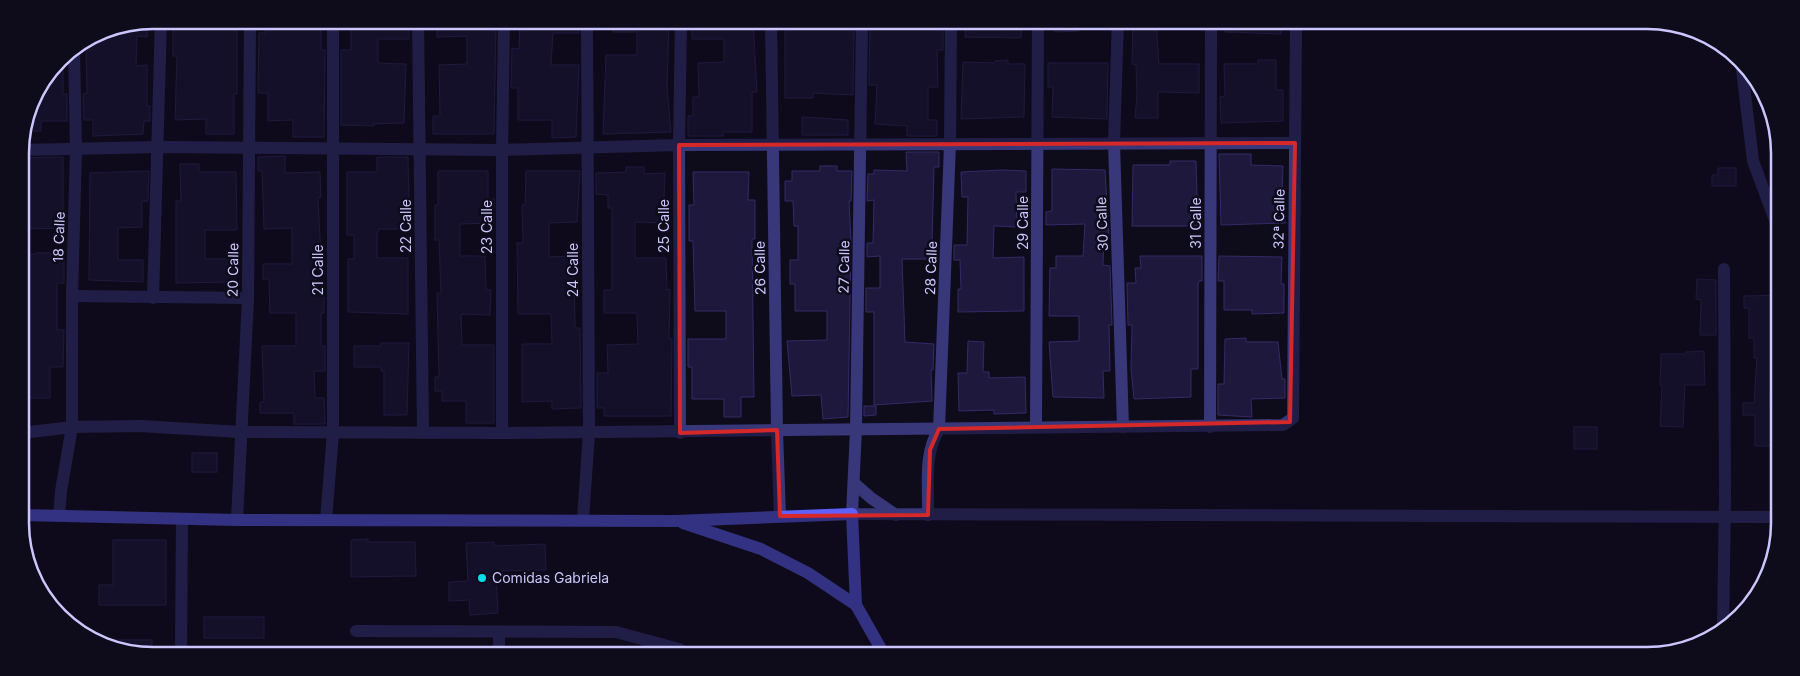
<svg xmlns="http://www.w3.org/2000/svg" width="1800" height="676" font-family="Inter,sans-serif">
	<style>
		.building { fill: #1e183c; stroke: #342a68 }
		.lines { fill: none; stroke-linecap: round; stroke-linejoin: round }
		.street { stroke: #37377a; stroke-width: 12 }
		.secondary { stroke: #5f60fc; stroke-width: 12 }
		.marked { fill: none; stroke: #d62828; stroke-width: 4; stroke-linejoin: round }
		.poi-dot { fill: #04dced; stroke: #0e0b1b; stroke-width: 2 }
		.labels { text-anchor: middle; stroke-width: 5; stroke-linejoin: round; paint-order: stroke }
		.street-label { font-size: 14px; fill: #cbc7fe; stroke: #0e0b1b }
		.poi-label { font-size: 14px; fill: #cbc7fe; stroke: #0e0b1b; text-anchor: start }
		.rim { fill: none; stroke: #cbc7fe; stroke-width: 2.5 }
	</style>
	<rect width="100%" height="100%" fill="#0e0b1b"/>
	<g class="building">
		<path d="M173,20H237V94H234V134H206V119L175,120L177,56H173Z"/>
		<path d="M265,20H321V50H325L324,137H293V120L268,121V93H258L259,33H265Z"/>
		<path d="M351,20H409V39H378V63L406,64L404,123L374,124V126L341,125V50H351Z"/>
		<path d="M437,20H496L494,134H433V116H440L439,65L467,64V36L437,37Z"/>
		<path d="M520,20H579V33H553L551,65H579L576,137L552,138V120H518V88H511L512,48L519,49Z"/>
		<path d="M613,20H669L667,87L671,132L603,134L606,55H637V32H613Z"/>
		<path d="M692,20H753L757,92H752V132H723V136H688V116H693V97H699L698,63L724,62V39H692Z"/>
		<path d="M785,20H854L853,95L813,93V98H785Z"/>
		<path d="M870,20H943V50H937L938,87H928V120H937V136H907V126L875,124L877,85H869Z"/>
		<path d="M966,20H1022L1021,38L965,37Z"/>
		<path d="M1054,20H1078L1079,31L1055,32Z"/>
		<path d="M1133,20H1156L1159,64H1199V93L1158,92V118H1135L1137,95L1136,65L1132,64Z"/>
		<path d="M1225,20H1281V34L1225,32Z"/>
		<path d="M148,21L147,37L137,36L136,66L147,65V106H150V121H144L143,134L93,136V120H84L83,94L87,93L86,50H90V38L102,30Z"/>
		<path d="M63,56V94H67V121H41V131H24L33,97H38V88Z"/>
		<path d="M1008,60V64H1025L1024,117L961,119L963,62L995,63V61Z"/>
		<path d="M1258,60H1276V90H1283V121L1221,123L1220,97L1225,96L1224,64H1258Z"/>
		<path d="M1048,63H1108L1107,119L1052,117L1053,87H1048Z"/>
		<path d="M802,117L848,120V135H802Z"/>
		<path d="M906,152H939V167H934L932,243H938L937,259H902L905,342L934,344L933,370H931L932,401L874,405V312H866V288H880V256L867,257V243H873L874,200L867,201L868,174H874V170L907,171Z"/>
		<path d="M1219,154H1251V165L1283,166L1282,201H1284L1285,223L1221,225Z"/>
		<path d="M285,156V173L320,172L321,197L318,198L321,258H315L316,292L324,291V313H321V346H325V371H314L315,398H324L325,424H294V413H260V402H264L262,346H296V313H270L269,279H263V264H292V228L264,229L262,171H258V157Z"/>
		<path d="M63,157V228L21,229L20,158Z"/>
		<path d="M377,157H408L409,199H405V229H379L377,234V258H408V314L348,312V259H354V235H347V172H377Z"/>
		<path d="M1170,161H1196L1198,226H1132L1133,165H1170Z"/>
		<path d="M180,164H199V172H236L237,230H205V259H235V282L176,283V201H181Z"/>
		<path d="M820,166H837V171H852L851,201H849L851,242L848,417L823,419L821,395L792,396L787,341L827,340V311H795V284H790V260H798V226H794L793,201H785V181H792V171H820Z"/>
		<path d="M626,167H644V174L665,173L663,223L635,222V258H666L667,290L670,289L669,339H672L671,416H604V408H597V373H608L607,345L638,344L637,313H604V290H612V208H608V195L596,194V173L626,172Z"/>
		<path d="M1718,168H1736V186H1712V175H1718Z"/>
		<path d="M1052,169L1105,170L1109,237H1104L1103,265L1110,266L1112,325H1109L1110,371H1103L1104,398L1053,397L1049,342L1079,341V316H1049L1050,268H1056V256H1083L1085,224L1046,225V212L1052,211Z"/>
		<path d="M1002,170L1026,171V192H1016L1017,227L994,226L993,258L1024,257V311L958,312V289H961L960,260H954V245H967L968,197H962L961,172Z"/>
		<path d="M149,171L148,201H142V227L118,228V260H143V282L89,280L90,173Z"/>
		<path d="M438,171H488V199H494V223L460,224V256H485L486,290H491L490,315L461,314L462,345H494V423H466V401H442V391H435V377H439L437,293H441L439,240H435V205H438Z"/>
		<path d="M526,171H580L577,222L549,223V257L574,256L575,328H580L581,408L552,409V401L522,402V344H552L551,314H518L517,243H523L522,205H525Z"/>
		<path d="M693,172H749L748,200H755V239H752L754,397H741V417H724V399H692V367H688V339H726V311H695L693,241H689V205H694Z"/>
		<path d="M36,253H64V283H57V330H64L63,367H50V398H22L21,254H36Z"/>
		<path d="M1140,256H1202V281H1199L1198,285V369H1191V397L1134,399L1131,369L1132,325H1128L1127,283H1136L1135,268H1141Z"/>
		<path d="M1219,256L1282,257L1281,284H1284V313L1252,314V310H1224V281H1218Z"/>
		<path d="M1697,279L1716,280V335H1700L1701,300L1696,299Z"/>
		<path d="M1779,295V308H1773L1772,342L1777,341V357L1772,358L1770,403H1780V416H1775V446H1755V415H1743V403H1754L1757,358H1754V338H1749V308H1744V296Z"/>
		<path d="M1246,338V342H1278L1282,379H1285V398L1251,399L1252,417L1218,415V384H1224L1225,339Z"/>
		<path d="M968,341L984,342L983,372H989V378L1025,377L1026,413L994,414V410L959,411L958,373H967Z"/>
		<path d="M381,343H409L407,415H384V371H381V367H354V346H381Z"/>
		<path d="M1704,351L1705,385H1685L1683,427L1660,426L1662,385H1660L1661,354H1686V352Z"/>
		<path d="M864,406H876V415L864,416Z"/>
		<rect x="1574" y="427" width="23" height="22"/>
		<rect x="192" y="453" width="25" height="19"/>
		<path d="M368,539V542H415L416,576L351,577V540Z"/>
		<path d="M113,540H166V605H99V585H113Z"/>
		<path d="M494,542V546L545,544L546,570L496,571L498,613L470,615L469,600L449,601V582L468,581L466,543Z"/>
		<rect x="204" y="617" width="60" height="21"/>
		<path d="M96,640H152V656L110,649Z"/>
	</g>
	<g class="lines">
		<g class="street">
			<path d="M418,20L423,432"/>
			<path d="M771,20L777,430L780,516"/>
			<path d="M862,20L856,429L852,514L1780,517"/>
			<path d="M1118,20L1114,143L1123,427"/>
			<path d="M1741,61L1753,161L1779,231"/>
			<path d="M20,150L158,147L502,150L679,145L1295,143"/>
			<path d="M72,296L248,298"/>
			<path d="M153,298L161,20"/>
			<path d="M1036,427L1038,20"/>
			<path d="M1210,427L1211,20"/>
			<path d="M22,433L72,427L140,426L240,432L502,433L1283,425L1293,418L1296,20"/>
			<path d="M502,433V150L504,20"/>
			<path d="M680,433L679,145L681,20"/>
			<path d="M854,483L871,498L896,515"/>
			<path d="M928,515C929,486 923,455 939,429L950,144L951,20"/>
			<path d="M59,516L61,491L72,427V296L76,150L74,47"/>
			<path d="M583,519L589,433L587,20"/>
			<path d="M237,520L248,298L250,20"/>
			<path d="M326,520L333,433V20"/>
			<path d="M356,631L616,632L679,649L690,656"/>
			<path d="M1723,631L1725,496L1724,269"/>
			<path d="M499,632V656"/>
			<path d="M181,656L182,520"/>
		</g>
		<g class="secondary">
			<path d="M22,515L237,520L676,521L852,514L856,605L885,656"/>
			<path d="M683,523L761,549L808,573L856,605"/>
		</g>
	</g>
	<path d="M0 0H1800V676H0ZM1295,143L1290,422L939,429L930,450L928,515L780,516L777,430L680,433L679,145Z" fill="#0e0b1b" fill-opacity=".55" fill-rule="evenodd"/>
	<path class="marked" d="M1295,143L1290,422L939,429L930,450L928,515L780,516L777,430L680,433L679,145Z"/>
	<circle class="poi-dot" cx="482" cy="578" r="5"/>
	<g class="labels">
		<g class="street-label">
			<text transform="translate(1279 219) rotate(-89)" y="5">32ª Calle</text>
			<text transform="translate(1023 223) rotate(-90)" y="5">29 Calle</text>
			<text transform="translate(1196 223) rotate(-90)" y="5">31 Calle</text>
			<text transform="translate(1102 224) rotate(-92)" y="5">30 Calle</text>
			<text transform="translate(406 226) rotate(-90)" y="5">22 Calle</text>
			<text transform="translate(664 226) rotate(-90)" y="5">25 Calle</text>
			<text transform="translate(487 227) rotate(-90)" y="5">23 Calle</text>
			<text transform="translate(59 237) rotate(-88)" y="5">18 Calle</text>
			<text transform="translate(844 267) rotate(-89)" y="5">27 Calle</text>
			<text transform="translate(760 268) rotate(-91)" y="5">26 Calle</text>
			<text transform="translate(931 268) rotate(-88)" y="5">28 Calle</text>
			<text transform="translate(233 270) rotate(-89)" y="5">20 Calle</text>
			<text transform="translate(318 270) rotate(-90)" y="5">21 Calle</text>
			<text transform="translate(573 270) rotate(-90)" y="5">24 Calle</text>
		</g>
		<g class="poi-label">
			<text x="492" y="583">Comidas Gabriela</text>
		</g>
	</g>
	<path d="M0 0H1800V676H0ZM153 29H1647A124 124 0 0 1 1771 153V523A124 124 0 0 1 1647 647H153A124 124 0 0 1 29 523V153A124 124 0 0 1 153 29Z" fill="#0e0b1b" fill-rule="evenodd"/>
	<path class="rim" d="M153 29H1647A124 124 0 0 1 1771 153V523A124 124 0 0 1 1647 647H153A124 124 0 0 1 29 523V153A124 124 0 0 1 153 29Z"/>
</svg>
